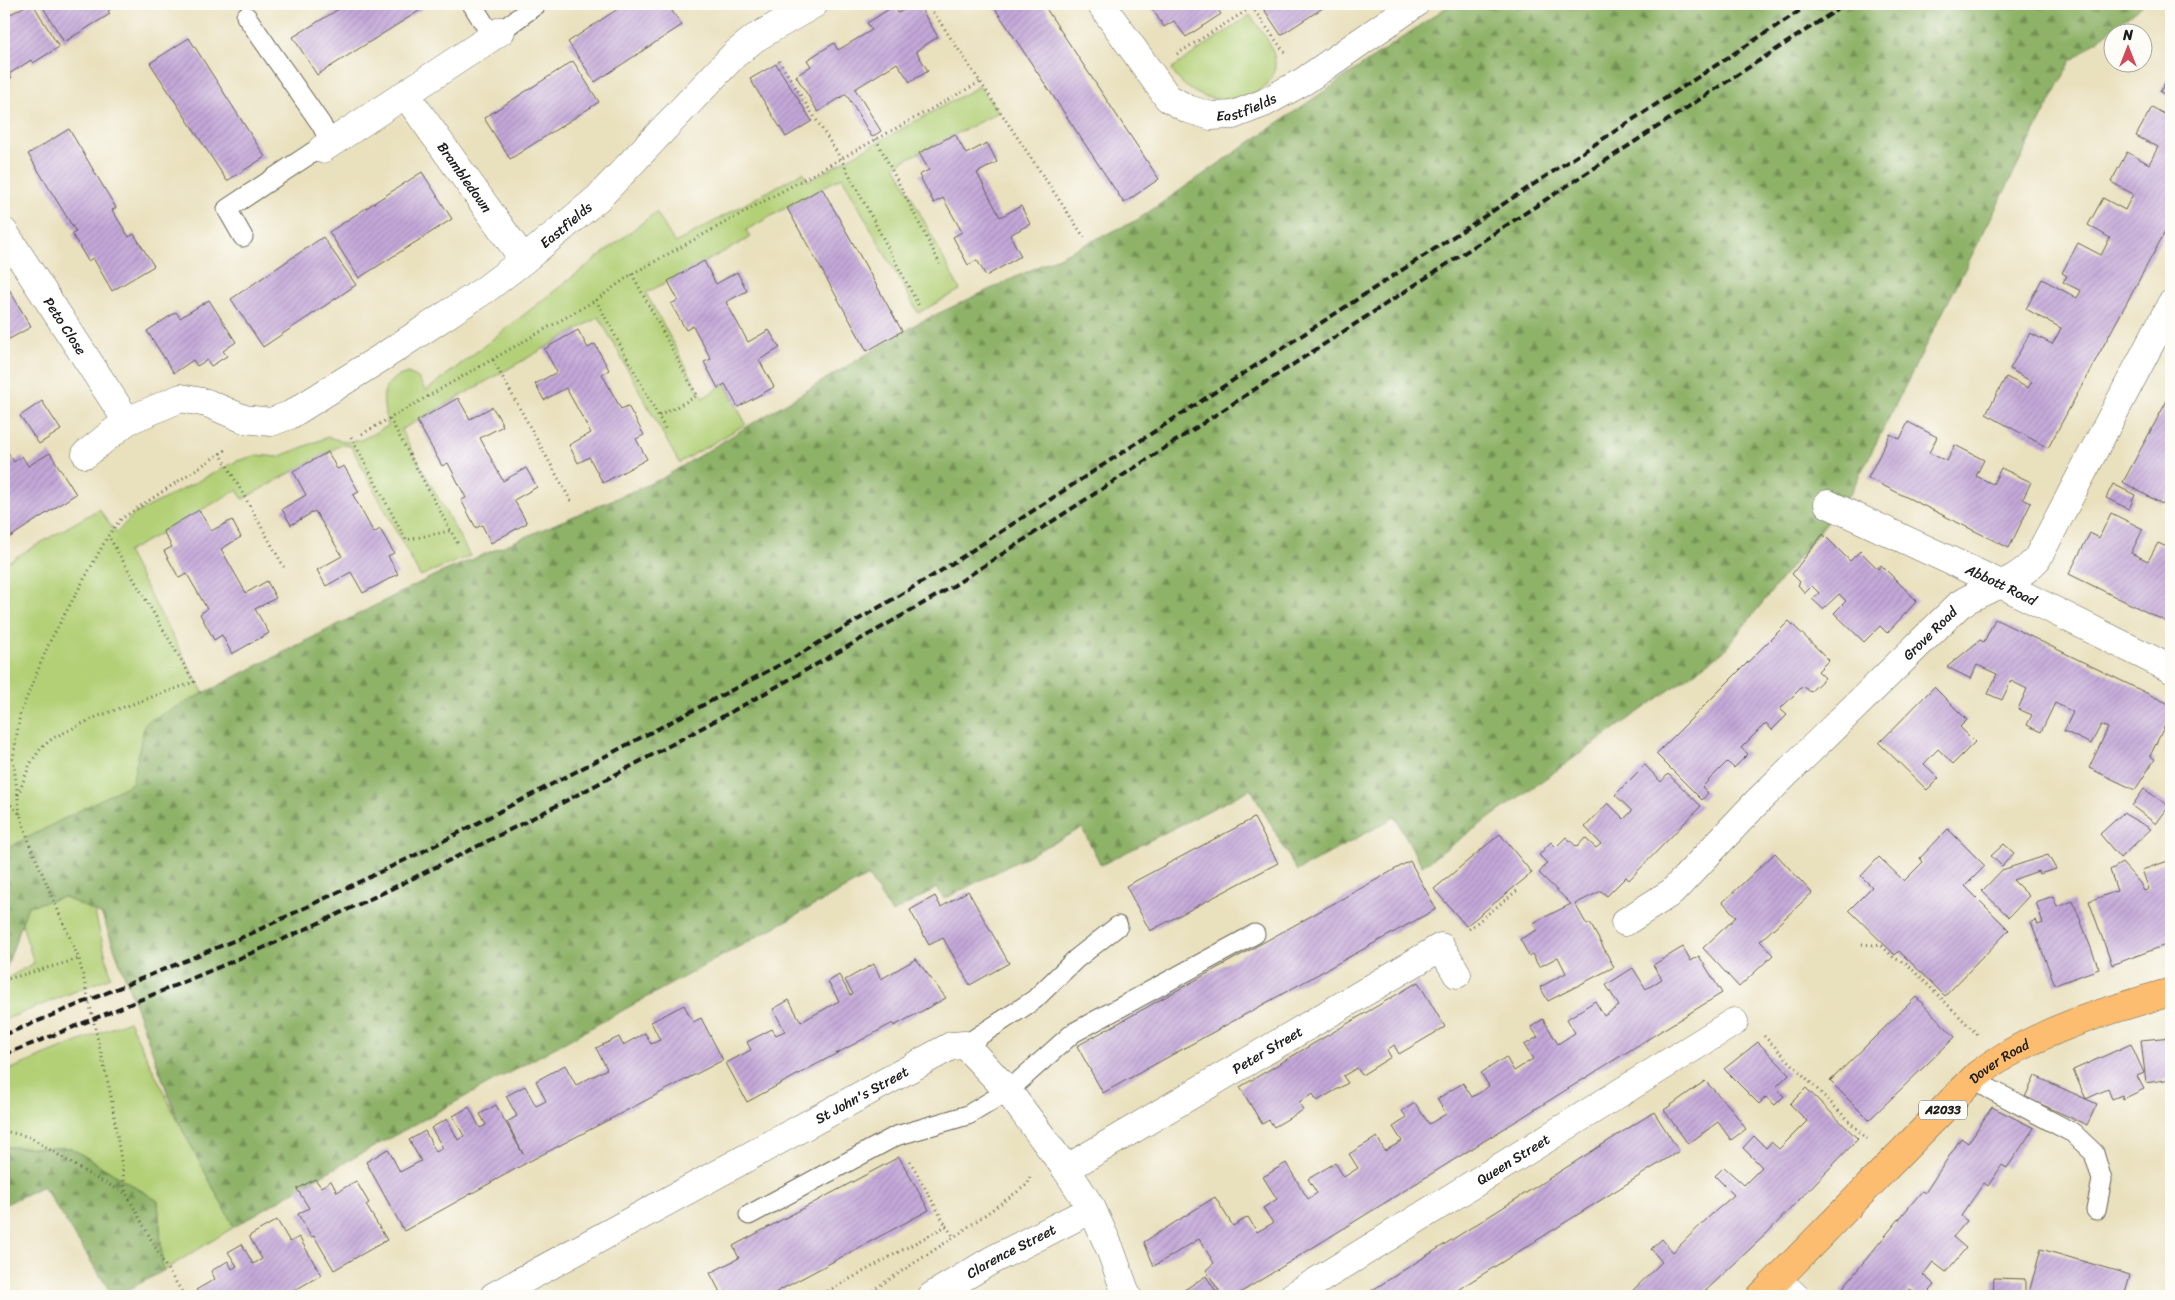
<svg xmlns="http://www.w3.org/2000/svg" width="2175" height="1300" font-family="Sriracha,sans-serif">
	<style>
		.grass { fill: #b3d077; stroke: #68764a }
		.forest { fill: url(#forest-firs); stroke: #556742 }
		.building { fill: url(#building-hatch) }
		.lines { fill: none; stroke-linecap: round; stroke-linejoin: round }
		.service-casing { stroke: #646154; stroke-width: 21 }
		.minor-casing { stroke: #646154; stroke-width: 29 }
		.primary-casing { stroke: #646154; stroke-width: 29 }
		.path { stroke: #646154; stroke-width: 3; stroke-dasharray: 1 4; stroke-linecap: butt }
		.service { stroke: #fff; stroke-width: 19 }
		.minor { stroke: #fff; stroke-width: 28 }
		.primary { stroke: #fcbd6f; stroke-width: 28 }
		.rail { stroke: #1c1c1c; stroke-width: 4; stroke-dasharray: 8 4; stroke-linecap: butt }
		.labels { text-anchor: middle; stroke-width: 5; stroke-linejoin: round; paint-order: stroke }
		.shield { fill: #fdfcf7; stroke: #605f5e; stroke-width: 1 }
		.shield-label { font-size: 12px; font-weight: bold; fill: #1c1c1c }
		.street-label { font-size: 14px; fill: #1c1c1c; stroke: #fdfcf7 }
	</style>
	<defs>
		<pattern id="forest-firs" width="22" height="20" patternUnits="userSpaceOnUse" patternTransform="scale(1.25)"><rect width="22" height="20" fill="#8eb268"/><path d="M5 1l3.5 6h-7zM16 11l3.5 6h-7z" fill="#739055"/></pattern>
		<pattern id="building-hatch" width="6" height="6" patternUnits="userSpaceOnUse" patternTransform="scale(1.25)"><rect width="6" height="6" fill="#c3a7d8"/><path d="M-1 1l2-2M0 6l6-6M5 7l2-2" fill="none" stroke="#a78fb9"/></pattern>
	</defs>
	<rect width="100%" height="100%" fill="#fdfcf7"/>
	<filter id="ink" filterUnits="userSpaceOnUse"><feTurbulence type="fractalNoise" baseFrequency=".02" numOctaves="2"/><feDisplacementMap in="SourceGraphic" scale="10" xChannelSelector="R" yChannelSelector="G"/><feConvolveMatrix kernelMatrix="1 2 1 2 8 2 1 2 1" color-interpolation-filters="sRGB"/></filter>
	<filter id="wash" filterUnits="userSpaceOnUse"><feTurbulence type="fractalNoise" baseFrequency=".0096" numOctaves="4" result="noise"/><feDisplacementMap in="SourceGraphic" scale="20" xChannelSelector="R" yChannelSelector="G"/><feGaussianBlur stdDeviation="1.12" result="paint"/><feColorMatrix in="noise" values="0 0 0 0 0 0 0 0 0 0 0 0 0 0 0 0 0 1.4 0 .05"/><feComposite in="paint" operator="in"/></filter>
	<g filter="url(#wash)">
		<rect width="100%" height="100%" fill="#e9e0bd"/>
		<g class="grass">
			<path d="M1250,15C1260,29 1274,45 1275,62C1278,96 1227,105 1203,96C1188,90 1179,82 1171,69Z"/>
			<path d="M979,86L999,112L895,165L960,290L918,313L842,177L746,230L750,237L744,241L646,293L703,398L725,384L746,424L679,463L599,317L401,430L470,556L420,576L351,446L341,445L243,499L237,490L127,552L203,692L230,753L93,905L111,977L4,1020V980L34,963L4,866V564L99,509L116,533L133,515L237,461L257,455L278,457L328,437L346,442L361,440L388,426C382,401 377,381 408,373L418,378L426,391L656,212L675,243L803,172L808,181Z"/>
			<path d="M129,1021L178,1121L234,1227L163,1271L158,1201L71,1148L4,1147V1072Z"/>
		</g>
		<g class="forest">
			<path d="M1451,4H2144L2071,61L1851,492L1723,652L1422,866L1395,817L1297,871L1251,789L1101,865L1082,828L944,899L937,888L892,913L868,876L315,1179L234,1227L178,1121L102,915L64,897L28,906L4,974V850L132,783L145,723L431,577L661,479L918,323L1137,220Z"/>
			<path d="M4,1147L71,1148L158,1201L163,1271L117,1296H113L43,1186L4,1205Z"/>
		</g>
		<g id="blocks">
			<g class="building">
				<path d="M29,4H33L59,47L33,63L31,60L9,74L12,77L4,82V22L7,21L5,17Z"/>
				<path d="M41,4H119L108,11L110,14L64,42Z"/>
				<path d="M347,4H430L317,75L293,37Z"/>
				<path d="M625,4H667L682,25L595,82L568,42Z"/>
				<path d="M914,4H918L938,37L916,51L928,71L910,82L897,63L855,89L881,131L872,137L846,94L818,112L796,76L811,66L807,60L834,43L838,50L872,30L867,23L894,6L898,13Z"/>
				<path d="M992,4H1043L1159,179L1124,203Z"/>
				<path d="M1149,4H1214L1221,14L1186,37L1174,21L1164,27Z"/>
				<path d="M1269,4H1329L1281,35L1263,8Z"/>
				<path d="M189,38L265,157L227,181L150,63Z"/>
				<path d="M573,61L599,102L510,159L484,118Z"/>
				<path d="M776,64L812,121L786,137L750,79Z"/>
				<path d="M2171,71V98L2160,92Z"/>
				<path d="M2152,107L2171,118V221L2048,448L1986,414L2006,377L2028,388L2032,382L2010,369L2030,333L2052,344L2057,336L2061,328L2026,309L2042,279L2077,298L2081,291L2063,282L2067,276L2062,273L2078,243L2101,255L2110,238L2088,225L2103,198L2125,210L2133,194L2111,182L2127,152L2149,164L2158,147L2136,136Z"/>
				<path d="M69,129L116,208L112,210L129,237L134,234L154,266L112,291L93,258L88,261L72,234L76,232L28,154Z"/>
				<path d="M955,134L966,154L987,143L992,152L997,162L977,173L1000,217L1021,206L1030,224L1010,235L1021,256L986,276L977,260L968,265L953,237L962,232L943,198L934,203L919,175L929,170L919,153Z"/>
				<path d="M422,172L452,219L359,278L329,232Z"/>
				<path d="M822,188L902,331L867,351L787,208Z"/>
				<path d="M323,237L356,285L263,347L231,299Z"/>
				<path d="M704,261L716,284L737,272L747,291L726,302L748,342L769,330L780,348L759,360L774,387L738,407L725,384L718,388L704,362L711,359L693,326L686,330L671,304L678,300L668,281Z"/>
				<path d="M9,289L31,327L4,342V292Z"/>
				<path d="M209,300L236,342L223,351L227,356L211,366L207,360L197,366L193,360L174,373L147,331L176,312L180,318Z"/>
				<path d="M578,330L588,348L595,344L609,370L602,374L621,409L628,406L644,435L636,439L647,459L603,483L589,457L578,463L569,445L591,433L566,388L544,400L535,384L557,372L544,349Z"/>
				<path d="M2171,393V495L2168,494L2162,504L2123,482Z"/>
				<path d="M458,398L470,419L492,407L498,416L503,426L480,438L503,481L526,468L537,487L514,500L527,523L491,543L482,525L476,528L461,500L466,498L448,463L442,466L417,421Z"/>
				<path d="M42,401L61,430L39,444L20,416Z"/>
				<path d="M1908,422L1937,437L1929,453L1947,461L1955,445L1984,460L1976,476L1993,484L2001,468L2031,482L2023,499L2031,503L2009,548L1868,478L1890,434L1900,439Z"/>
				<path d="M4,446L14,462L22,456L28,466L50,453L76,494L4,541Z"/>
				<path d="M328,452L337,469L344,466L359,492L353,495L374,533L380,529L394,553L388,556L398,574L363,593L351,572L326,586L317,570L342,556L315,511L291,525L282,509L306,495L293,471Z"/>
				<path d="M2113,484L2135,495L2129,509L2106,498Z"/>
				<path d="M199,510L211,531L232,520L236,528L241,537L221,549L246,593L267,581L276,598L255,609L269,633L232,654L222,635L214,640L200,614L207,609L198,593L187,574L179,578L164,551L172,547L163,531Z"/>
				<path d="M2111,513L2143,529L2131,553L2148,561L2158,543L2171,549V624L2069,574L2090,533L2099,538Z"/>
				<path d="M1823,534L1850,561L1860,551L1878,569L1881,565L1917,601L1887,633L1880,626L1864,642L1834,613L1846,601L1839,594L1823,609L1812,599L1819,593L1812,586L1805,593L1798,585L1800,582L1792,574Z"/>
				<path d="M1995,619L2171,705V713L2150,756L2155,759L2135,790L2089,768L2108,728L2101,725L2091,744L2064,731L2073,712L2055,703L2041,732L2027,725L2032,715L2018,709L2027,689L2011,681L2002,700L1988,694L1997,674L1977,665L1971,679L1947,667L1980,640L1984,642Z"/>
				<path d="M1789,621L1829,660L1818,671L1825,678L1810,692L1803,686L1780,709L1787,715L1772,730L1766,723L1741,748L1748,754L1734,768L1727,762L1702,787L1708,793L1702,800L1656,754Z"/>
				<path d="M1934,687L1967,720L1960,727L1975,742L1953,764L1938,749L1924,764L1939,778L1927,790L1879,743Z"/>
				<path d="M1645,765L1661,782L1668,774L1701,806L1629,880L1626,877L1607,896L1601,891L1575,904L1587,925L1590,923L1614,967L1548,1001L1540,987L1566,973L1558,957L1539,967L1532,954L1529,956L1520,939L1537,930L1533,923L1571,904L1539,873L1547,863L1539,855L1551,842L1556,847L1566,837L1577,847L1585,838L1596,848L1601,844L1585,827L1608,803L1624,819L1632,811L1615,795Z"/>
				<path d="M2144,789L2169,806L2156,824L2132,806Z"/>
				<path d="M2123,813L2151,829L2120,858L2100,834Z"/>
				<path d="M1254,818L1278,863L1150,931L1126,886Z"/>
				<path d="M1948,829L1985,866L1965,886L2009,930L1945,996L1899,951L1895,955L1849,910L1872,887L1861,876L1879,857L1904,881L1923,862L1920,858Z"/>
				<path d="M1500,834L1532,873L1466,926L1434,889Z"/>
				<path d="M2004,844L2014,853L2002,866L1991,856Z"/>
				<path d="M1775,853L1812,893L1760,941L1773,955L1739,987L1703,948L1736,917L1723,902Z"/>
				<path d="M2048,855L2056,869L2039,874L2038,871L2013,880L2029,896L2009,917L1982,891L2002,870Z"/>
				<path d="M2171,860V943L2112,965L2089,901L2117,891L2110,870L2122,863L2140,883L2144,891L2149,889L2142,870Z"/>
				<path d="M1410,861L1436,909L1103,1093L1077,1046Z"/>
				<path d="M968,891L1009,963L970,985L943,938L929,945L910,910L935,896L941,907Z"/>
				<path d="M2053,896L2057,907L2073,901L2099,969L2055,985L2031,922L2036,920L2038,925L2043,923L2036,902Z"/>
				<path d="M1683,947L1691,961L1699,956L1722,993L1235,1296H1222L1206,1270L1214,1263L1199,1239L1154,1266L1144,1242L1215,1197L1233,1226L1248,1217L1257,1232L1273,1223L1263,1208L1277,1199L1263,1177L1286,1163L1308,1199L1317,1193L1308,1179L1335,1163L1344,1177L1358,1168L1349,1154L1377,1137L1385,1151L1402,1141L1393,1127L1407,1118L1402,1111L1415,1103L1429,1124L1446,1114L1437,1099L1463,1083L1472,1097L1481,1092L1489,1086L1481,1073L1506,1057L1514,1071L1533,1059L1524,1045L1538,1037L1531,1027L1543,1019L1558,1044L1575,1033L1567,1019L1595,1001L1604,1016L1619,1006L1606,985L1633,968L1646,989L1662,979L1653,965Z"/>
				<path d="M916,959L946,998L894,1026L893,1023L747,1102L726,1063L751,1050L747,1042L772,1029L776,1035L785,1031L773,1009L789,1000L801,1022L839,1001L828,982L839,975L850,995L853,994L845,980L874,964L881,979Z"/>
				<path d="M1418,982L1445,1027L1399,1054L1394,1045L1387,1050L1391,1057L1362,1075L1357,1068L1343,1076L1348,1083L1317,1101L1313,1094L1299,1102L1303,1110L1274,1127L1269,1120L1262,1124L1240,1087Z"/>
				<path d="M1916,997L1955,1037L1869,1120L1830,1081Z"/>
				<path d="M684,1005L693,1022L701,1018L723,1060L528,1162L404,1231L366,1162L388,1149L400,1172L421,1161L409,1140L425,1131L436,1152L443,1148L431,1128L447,1119L458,1140L464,1136L453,1116L469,1107L480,1128L486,1125L480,1114L496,1105L523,1154L507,1122L517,1116L506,1096L525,1086L536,1106L546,1101L536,1081L565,1065L576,1085L584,1081L607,1069L596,1048L619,1037L623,1045L645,1033L651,1044L660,1040L651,1022Z"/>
				<path d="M2171,1037V1079L2146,1083L2141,1040Z"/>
				<path d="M1758,1042L1789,1074L1775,1088L1784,1096L1775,1105L1766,1097L1759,1104L1724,1069Z"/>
				<path d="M2131,1044L2144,1073L2137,1076L2144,1089L2123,1099L2122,1095L2112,1099L2108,1089L2086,1099L2073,1070Z"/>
				<path d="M2035,1076L2097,1104L2087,1125L2025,1097Z"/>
				<path d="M1705,1081L1730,1107L1746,1129L1731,1140L1718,1122L1688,1144L1664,1110Z"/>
				<path d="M1806,1088L1858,1139L1766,1234L1700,1296H1627L1662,1262L1651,1249L1662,1239L1673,1252L1712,1214L1734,1195L1715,1176L1724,1167L1744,1185L1762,1167L1743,1148L1754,1136L1766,1148L1771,1142L1779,1149L1807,1121L1790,1104Z"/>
				<path d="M1992,1107L2034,1128L2007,1168L2002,1165L1988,1186L1984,1183L1961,1216L1967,1221L1953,1237L1966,1248L1946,1272L1933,1262L1923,1275L1935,1285L1926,1296H1919L1910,1289L1905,1296H1846L1840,1291L1922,1191L1925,1193L1961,1138L1968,1143Z"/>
				<path d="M1654,1112L1679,1151L1448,1296H1363Z"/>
				<path d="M899,1157L929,1210L769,1296H712L720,1292L710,1273L739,1258L733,1246Z"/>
				<path d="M315,1179L321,1187L331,1181L337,1192L356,1181L369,1203L366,1205L387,1240L334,1270L314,1236L311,1237L298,1214L309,1208L297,1189Z"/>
				<path d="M277,1220L290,1242L299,1237L321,1275L285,1296H200L196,1290L215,1279L211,1271L228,1261L232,1269L237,1266L228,1252L242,1244L253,1264L262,1259L249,1236Z"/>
				<path d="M2041,1249L2130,1275L2124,1296H2028Z"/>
				<path d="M2170,1266L2171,1296H2167V1292Z"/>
				<path d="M1206,1276L1219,1296H1175Z"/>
				<path d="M1994,1278L2025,1279V1296H1993Z"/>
			</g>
		</g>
	</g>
	<g filter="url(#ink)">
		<use href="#blocks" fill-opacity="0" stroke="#646154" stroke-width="1"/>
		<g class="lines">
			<g class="service-casing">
				<g id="service">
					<path d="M472,4L493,38"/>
					<path d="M246,16L321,124L331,144"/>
					<path d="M501,31L537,4"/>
					<path d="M243,237L227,209L313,152L322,149"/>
					<path d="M965,1045L1034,1000L1076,959L1118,926"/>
					<path d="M1977,1075L1988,1088L2073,1133L2094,1153L2102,1180L2096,1210"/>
					<path d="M749,1215L896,1136L968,1115L1008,1091L1073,1033L1255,934"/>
				</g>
			</g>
			<g class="minor-casing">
				<g id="minor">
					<path id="s1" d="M1101,4L1168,98L1188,109L1211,116L1233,115L1264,103L1304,81L1415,4"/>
					<path id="s2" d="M406,95L524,260"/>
					<path d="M322,149L501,31"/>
					<path id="s3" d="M4,232L127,421L181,398L207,403L244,419L271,422L290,415L384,356L486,289L524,260L598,198L734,55L755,38L814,4"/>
					<path d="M86,454L127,421"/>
					<path id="s4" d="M1828,504L2003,585L2171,669"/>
					<path id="s5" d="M1625,922L1672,892L1756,803L1960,604C1989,585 2011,587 2037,559L2171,304"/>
					<path id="s6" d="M1066,1169L1441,947L1457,974"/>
					<path d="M1778,1281L1795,1296"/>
					<path id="s7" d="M494,1296L951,1046L965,1045L1008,1091L1066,1169L1092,1209L1110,1249L1127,1296"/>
					<path id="s8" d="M932,1296L992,1260L1092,1209"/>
					<path id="s9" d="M1293,1296L1734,1022"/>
				</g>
			</g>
			<g class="primary-casing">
				<g id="primary">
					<path id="s10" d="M1761,1296L1977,1075C2032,1032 2105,1011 2171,992"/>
				</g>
			</g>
			<g class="path">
				<path d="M928,4L1084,237"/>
				<path d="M1252,7L1285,53"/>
				<path d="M1177,54L1257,4"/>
				<path d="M779,61L841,159L920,308"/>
				<path d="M876,139L940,264"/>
				<path d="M632,274L697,396L659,416"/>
				<path d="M596,300L667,432"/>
				<path d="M493,360L572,503"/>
				<path d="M390,419L459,546"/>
				<path d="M362,434L596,300L632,274L980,82"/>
				<path d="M351,437L406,540L450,531"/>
				<path d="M220,453L284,567"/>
				<path d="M18,795L30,764L41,748L53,738L96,717L194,682L109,537"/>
				<path d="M4,798L20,814L30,845L79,959L111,1096L126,1193L167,1269L185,1296"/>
				<path d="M20,814L13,759L20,714L50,641L108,536L121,519L227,449"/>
				<path d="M1469,929L1519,889"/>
				<path d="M1862,944L1882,946L1894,958L1906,963L1978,1035"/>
				<path d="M4,980L79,959"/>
				<path d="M1764,1036L1867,1139"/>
				<path d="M4,1131L30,1137L90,1175L125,1193"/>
				<path d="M910,1161L946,1226"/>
				<path d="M819,1296L946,1226L954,1237"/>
				<path d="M864,1296L954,1237L1028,1184L1030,1177"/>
			</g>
			<use href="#service" class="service"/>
			<use href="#minor" class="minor"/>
			<use href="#primary" class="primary"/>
			<g class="rail">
				<path d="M4,1035L250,934L426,850L793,658L939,572L1810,4"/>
				<path d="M4,1055C120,1008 237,962 351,908C556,811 754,701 950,588L1846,4"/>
			</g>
		</g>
	</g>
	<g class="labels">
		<rect class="shield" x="1919" y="1100.5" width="48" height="19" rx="4"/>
		<g class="shield-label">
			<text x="1943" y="1114">A2033</text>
		</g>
		<g class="street-label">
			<text dy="5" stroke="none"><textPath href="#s1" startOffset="199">Eastfields</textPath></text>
			<text dy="5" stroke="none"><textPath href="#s2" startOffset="101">Brambledown</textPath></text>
			<text dy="5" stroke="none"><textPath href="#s3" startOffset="734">Eastfields</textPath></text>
			<text dy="5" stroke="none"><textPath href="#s3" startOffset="112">Peto Close</textPath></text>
			<text dy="5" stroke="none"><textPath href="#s4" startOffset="191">Abbott Road</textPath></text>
			<text dy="5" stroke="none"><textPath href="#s5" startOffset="421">Grove Road</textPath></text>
			<text dy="5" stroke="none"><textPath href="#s6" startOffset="234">Peter Street</textPath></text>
			<text dy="5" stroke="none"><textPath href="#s10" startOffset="335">Dover Road</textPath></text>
			<text dy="5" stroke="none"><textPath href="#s7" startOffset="419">St John's Street</textPath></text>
			<text dy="5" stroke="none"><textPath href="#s9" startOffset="259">Queen Street</textPath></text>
			<text dy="5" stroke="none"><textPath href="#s8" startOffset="91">Clarence Street</textPath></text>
		</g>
	</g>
	<rect width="2175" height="1300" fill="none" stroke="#fdfcf7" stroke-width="20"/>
	<g transform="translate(2128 48)"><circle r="24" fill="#fdfcf7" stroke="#a3a29f"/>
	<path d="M0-4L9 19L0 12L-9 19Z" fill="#d1495b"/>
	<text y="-8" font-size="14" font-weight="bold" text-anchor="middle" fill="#1c1c1c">N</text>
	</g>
</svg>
